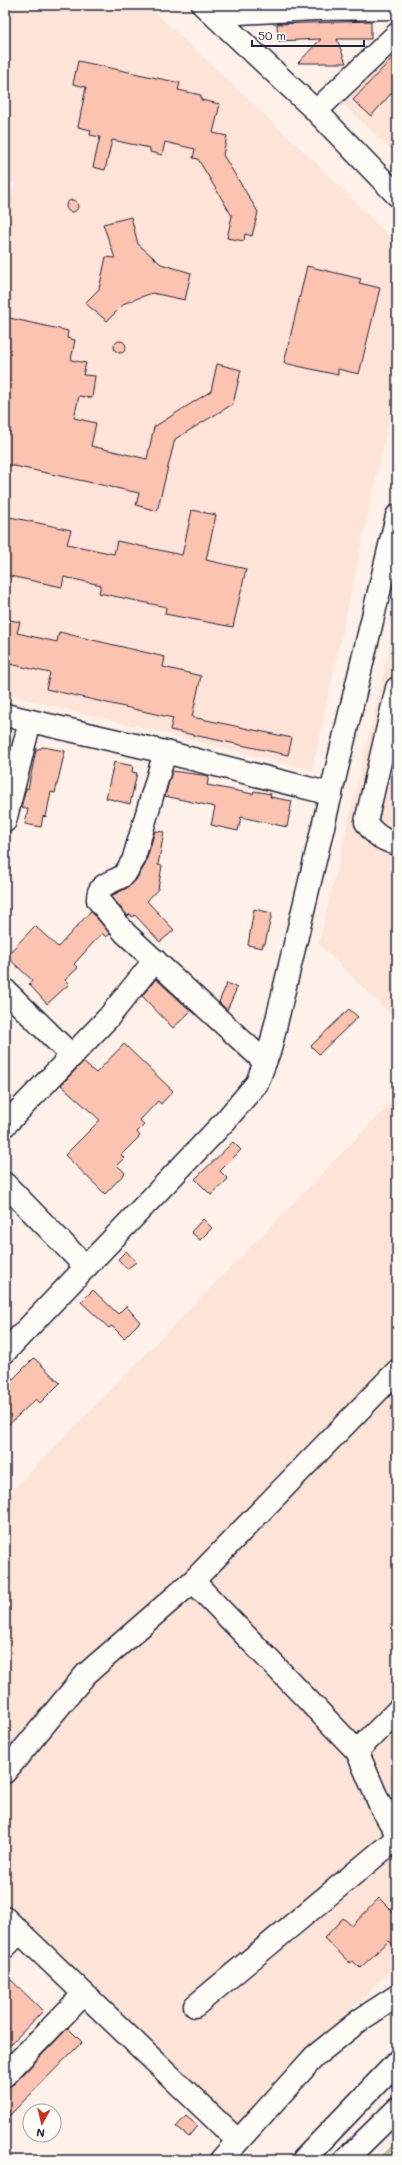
<svg xmlns="http://www.w3.org/2000/svg" width="402" height="2165" font-family="Mali,sans-serif">
	<style>
		.built { fill: #fde3d8 }
		.green { fill: #bdd58c; stroke: #707c64 }
		.building { fill: #fcc3b1; stroke: #22223b }
		.lines { fill: none; stroke-linecap: round; stroke-linejoin: round }
		.minor-casing { stroke: #22223b; stroke-width: 25 }
		.major-casing { stroke: #22223b; stroke-width: 25 }
		.minor { stroke: #fdfcf7; stroke-width: 22 }
		.major { stroke: #fdfcf7; stroke-width: 22 }
	</style>
	<rect width="100%" height="100%" fill="#fdf1e9"/>
	<filter id="ink" filterUnits="userSpaceOnUse"><feTurbulence type="fractalNoise" baseFrequency=".025" numOctaves="2"/><feDisplacementMap in="SourceGraphic" scale="8" xChannelSelector="R" yChannelSelector="G"/><feConvolveMatrix kernelMatrix="1 2 1 2 8 2 1 2 1" color-interpolation-filters="sRGB"/></filter>
	<g filter="url(#ink)">
		<g class="built">
			<path d="M5,5H147L313,160L397,244V382L312,770L5,694V218L15,184L5,175Z"/>
			<path d="M397,42V155L340,101Z"/>
			<path d="M397,618V1021L319,944Z"/>
			<path d="M397,1097V1963L233,2131L5,1903V1498Z"/>
		</g>
		<path class="green" d="M397,2141V2160H379Z"/>
		<g class="building">
			<path d="M371,21V39H337L346,63H298L321,39L278,41L277,24Z"/>
			<path d="M397,53V87L371,116L353,100Z"/>
			<path d="M78,61L180,83L178,90L201,95V100L220,104L213,133L227,136L223,155L258,212L252,236L245,234L244,241L227,238L232,216L198,159L193,158L195,149L165,142L162,155L150,152V148L112,140L105,170L93,167L100,137L90,135L91,130L78,127L86,87L73,84Z"/>
			<circle cx="72" cy="206" r="6"/>
			<path d="M131,217L138,244L161,264L191,273L185,300L152,293L125,303L107,321L85,303L99,289L106,257L115,258L103,224Z"/>
			<path d="M307,266L361,279L359,283L380,288L359,374L338,369V375L284,363Z"/>
			<path d="M5,317L68,331L67,338L75,340L71,360L86,363L83,375L95,376L92,398L79,396L74,418L96,423L91,446L147,459L154,427L211,391L217,364L241,370L233,404L175,439L157,511L136,505L139,493L5,464Z"/>
			<circle cx="120" cy="347" r="6"/>
			<path d="M192,510L216,515L206,560L246,569L233,627L165,614L166,607L99,593L101,585L64,577L62,587L5,575V516L71,530L67,544L114,554L117,541L182,555Z"/>
			<path d="M5,619L20,622L17,633L57,642L59,632L165,657L163,667L201,676L192,717L292,738L288,755L170,730L173,718L46,689L50,673L10,664H5Z"/>
			<path d="M43,747L65,751L55,793L51,792L46,817L43,816L41,827L25,824L28,809L21,807L26,788L28,789L36,750Z"/>
			<path d="M114,762L133,766L132,772L137,773L130,804L106,798Z"/>
			<path d="M172,771L209,776L207,785L253,794L254,791L271,794L270,797L292,801L287,827L241,817L238,831L211,825L215,807L165,796Z"/>
			<path d="M155,831L164,832L158,865L162,866L158,889L147,901L174,930L160,942L135,915L132,917L130,914L128,916L111,896L127,888L136,880L145,865Z"/>
			<path d="M254,909L272,913L265,944H263L262,948L248,945Z"/>
			<path d="M91,911L110,934L106,937L102,933L74,964L78,968L65,980L69,984L47,1004L29,984L32,980L6,956L35,926L58,947Z"/>
			<path d="M156,979L191,1011L173,1028L142,996Z"/>
			<path d="M227,983L237,988L227,1010L219,1002Z"/>
			<path d="M349,1009L358,1017L319,1054L311,1046Z"/>
			<path d="M124,1044L173,1091L161,1104L158,1101L140,1120L144,1125L137,1132L140,1136L121,1155L124,1158L117,1165L125,1173L105,1194L65,1155L100,1120L61,1085L83,1062L96,1073Z"/>
			<path d="M233,1142L241,1150L220,1171L228,1179L211,1195L195,1179Z"/>
			<path d="M203,1219L212,1228L200,1240L191,1232Z"/>
			<path d="M126,1251L136,1262L127,1269L118,1259Z"/>
			<path d="M93,1290L118,1314L126,1306L140,1322L124,1338L112,1326L109,1328L81,1302Z"/>
			<path d="M34,1358L60,1383L40,1403L36,1399L5,1428V1372L13,1379Z"/>
			<path d="M379,1898L397,1916V1949L389,1941L360,1968L353,1961L350,1963L324,1938L343,1918L352,1926Z"/>
			<path d="M5,1974L43,2011L5,2050Z"/>
			<path d="M68,2028L82,2042L5,2120V2087L14,2084Z"/>
			<path d="M186,2116L198,2126L189,2137L176,2127Z"/>
		</g>
		<g class="lines">
			<g class="minor-casing">
				<g id="minor">
					<path d="M203,5L316,111L397,195"/>
					<path d="M217,18L239,13L315,9L397,8"/>
					<path d="M316,111L397,34"/>
					<path d="M397,688L366,822C374,835 383,840 397,844"/>
					<path d="M5,715L165,752L331,794"/>
					<path d="M165,752L133,861C130,865 127,871 124,875C114,883 97,882 98,900L125,933L265,1062"/>
					<path d="M5,821L30,721"/>
					<path d="M5,990L72,1056"/>
					<path d="M5,1125L108,1018L155,960"/>
					<path d="M5,1184L86,1267"/>
					<path d="M5,1352L226,1120L257,1083L270,1049L397,516"/>
					<path d="M193,1581L357,1751L381,1807"/>
					<path d="M357,1751L397,1711"/>
					<path d="M5,1772L86,1674L193,1581L397,1371"/>
					<path d="M397,1817L381,1807L397,1834"/>
					<path d="M5,1918L238,2141"/>
					<path d="M5,1947L20,1932"/>
					<path d="M195,2006L397,1838"/>
					<path d="M5,2075L84,1994"/>
					<path d="M221,2160L315,2056L360,2020L397,1996"/>
				</g>
			</g>
			<g class="major-casing">
				<g id="major">
					<path d="M303,2160L397,2062"/>
					<path d="M345,2160L397,2109"/>
				</g>
			</g>
			<use href="#minor" class="minor"/>
			<use href="#major" class="major"/>
		</g>
	</g>
	<rect width="402" height="2165" fill="none" stroke="#fdfcf7" stroke-width="20"/>
	<rect x="10" y="10" width="382" height="2145" fill="none" stroke="#22223b" stroke-width="1.5" filter="url(#ink)"/>
	<g transform="translate(42 2123) rotate(188)"><circle r="19" fill="#fdfcf7" stroke="#a5a5ac"/>
	<path d="M0-3L7 15L0 10L-7 15Z" fill="#c8321e"/>
	<text y="-6" font-size="11" font-weight="bold" text-anchor="middle" fill="#22223b">N</text>
	</g>
	<path d="M252 40v6h112v-6" fill="none" stroke="#22223b" stroke-width="2"/>
	<text x="258" y="40" font-size="12" fill="#22223b" stroke="#fdfcf7" stroke-width="3" paint-order="stroke">50 m</text>
</svg>
